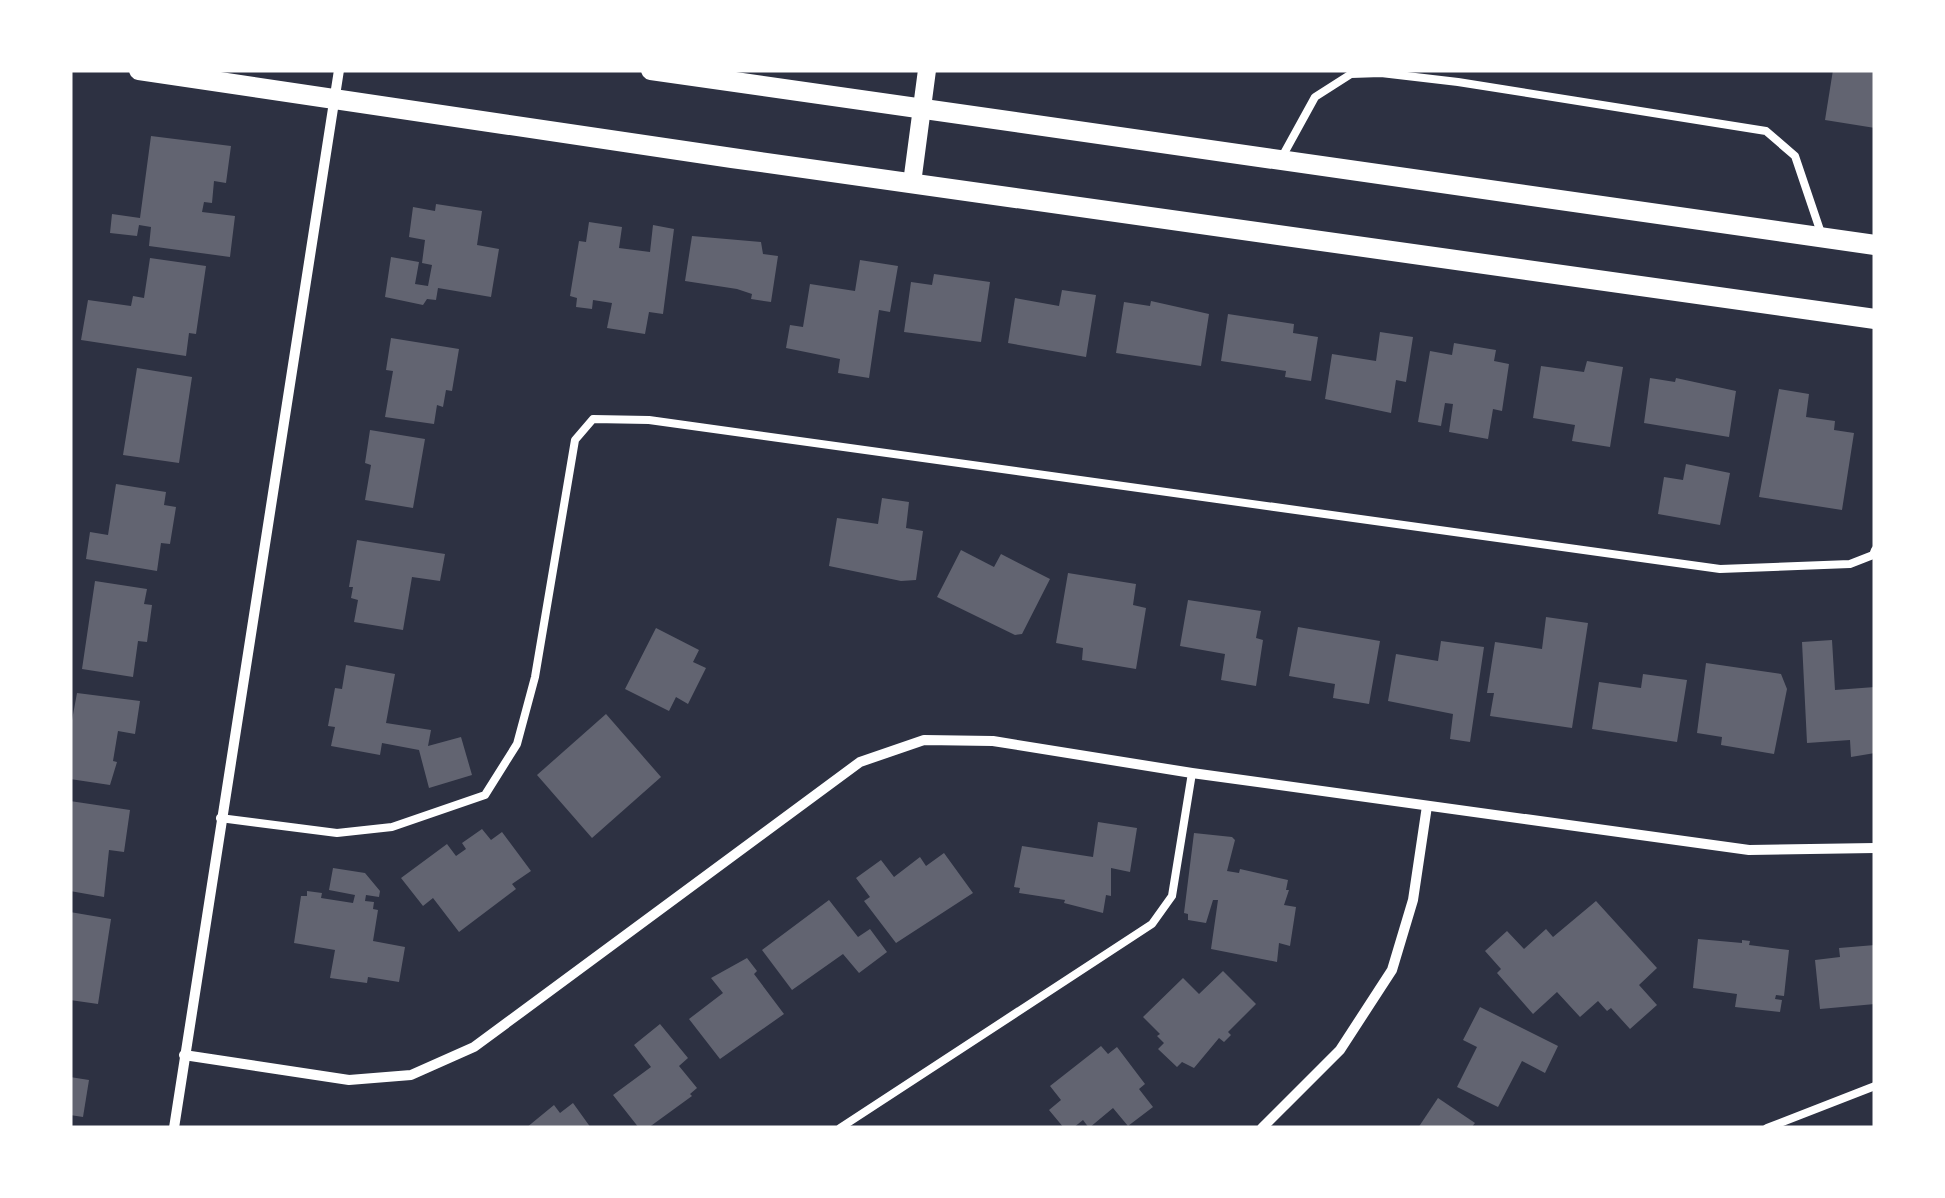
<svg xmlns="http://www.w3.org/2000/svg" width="1945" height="1198" font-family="'PT Sans',sans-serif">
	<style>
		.building { fill: #626471 }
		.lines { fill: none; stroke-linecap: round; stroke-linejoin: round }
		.service { stroke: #fff; stroke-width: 8 }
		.minor { stroke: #fff; stroke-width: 10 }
		.tertiary { stroke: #fff; stroke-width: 18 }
		.secondary { stroke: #fff; stroke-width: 20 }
	</style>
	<rect width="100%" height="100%" fill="#2d3142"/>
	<g class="building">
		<path d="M1833,70H1875V128L1825,120Z"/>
		<path d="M151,136L231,146L226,183L214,181L212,203L204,202L202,212L235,216L230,257L149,246L151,227L139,225L137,236L110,233L112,214L140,218Z"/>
		<path d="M436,204L482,211L477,245L499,249L491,297L438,288L436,300L427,299L423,305L385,297L391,257L419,262L415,284L428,286L432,265L422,263L425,240L409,237L413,207L435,211Z"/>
		<path d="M589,222L622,227L619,248L650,252L653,225L674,229L663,314L649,312L645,334L607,328L612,303L593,300L592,309L576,307L577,298L570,296L579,241L586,242Z"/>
		<path d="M692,236L761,242L763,254L778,256L771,302L751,299L752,294L737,289L685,281Z"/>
		<path d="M150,258L206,266L196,334L189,333L186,356L81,340L88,300L131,306L133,296L144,298Z"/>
		<path d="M860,260L898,266L890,312L879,310L869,378L838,373L840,359L786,348L790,325L803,327L810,284L855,291Z"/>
		<path d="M934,274L990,282L981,342L904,332L911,282L932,285Z"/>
		<path d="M1062,290L1096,295L1086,357L1008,343L1015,298L1059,306Z"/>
		<path d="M1151,301L1209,314L1201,366L1116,353L1124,302L1150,306Z"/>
		<path d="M1228,314L1294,324L1293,333L1318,337L1311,381L1285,377L1286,371L1221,361Z"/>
		<path d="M1380,332L1413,337L1406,382L1396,380L1391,413L1325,399L1332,354L1376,361Z"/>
		<path d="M391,338L459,349L452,391L446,390L443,407L437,405L434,424L385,417L393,371L386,370Z"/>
		<path d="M1454,343L1496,350L1494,361L1509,364L1502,411L1493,409L1488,439L1449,432L1453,404L1445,403L1441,426L1418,422L1430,351L1452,355Z"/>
		<path d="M1587,361L1623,367L1610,447L1572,441L1575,425L1533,418L1541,366L1584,372Z"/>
		<path d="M137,368L192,377L179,463L123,455Z"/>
		<path d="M1650,378L1675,382L1676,378L1736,391L1729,437L1644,423Z"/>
		<path d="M1779,389L1809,394L1806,417L1835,421L1834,430L1854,433L1842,510L1759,497Z"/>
		<path d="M370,430L425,439L413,508L365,500L371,465L365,463Z"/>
		<path d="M1686,464L1730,473L1720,525L1658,514L1664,477L1683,480Z"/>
		<path d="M116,484L166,492L164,505L176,507L170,544L161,543L157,571L86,559L90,532L108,535Z"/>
		<path d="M882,498L909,502L906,528L923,531L916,580L901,581L829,566L837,518L878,524Z"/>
		<path d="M357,540L445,554L440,581L412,577L403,630L354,622L358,600L351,598L353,587H349Z"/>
		<path d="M961,550L994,567L1001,554L1050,579L1022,634L1015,635L937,597Z"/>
		<path d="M1068,573L1136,584L1133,605L1146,608L1136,669L1082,660L1083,648L1056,643Z"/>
		<path d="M95,581L147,589L144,604L152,605L147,642L138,641L133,677L82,669Z"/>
		<path d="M1188,600L1261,611L1256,638L1263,640L1256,686L1221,680L1225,654L1180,646Z"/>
		<path d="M1546,617L1588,623L1572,728L1490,716L1494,693H1487L1495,642L1542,649Z"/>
		<path d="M1298,627L1380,641L1369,704L1333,698L1335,684L1289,676Z"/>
		<path d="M656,628L699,650L693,662L706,668L688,704L676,697L669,711L625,689Z"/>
		<path d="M1832,640L1835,690L1875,687V753L1851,757L1850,740L1807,743L1802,642Z"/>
		<path d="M1441,641L1484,647L1470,742L1450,739L1453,714L1388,701L1396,654L1438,661Z"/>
		<path d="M1706,663L1781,674L1787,689L1774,754L1721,745L1722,737L1697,733Z"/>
		<path d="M346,665L395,674L386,723L431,730L428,746L461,737L472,775L429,788L419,750L382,743L380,755L331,746L335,727L328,726L335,688L342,689Z"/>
		<path d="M1643,674L1687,680L1677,742L1592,729L1599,682L1641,688Z"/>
		<path d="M77,693L140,701L135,734L118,731L113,761L117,762L110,785L70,779V731Z"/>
		<path d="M606,714L661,777L592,838L537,775Z"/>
		<path d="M70,801L130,810L124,852L109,850L104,897L70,891Z"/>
		<path d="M1098,822L1137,828L1130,872L1111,868V896L1106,895L1103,913L1064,903L1065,900L1019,893L1020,888L1014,887L1022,846L1093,857Z"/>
		<path d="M482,829L491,840L502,832L531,871L512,884L516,889L459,932L433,898L423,906L401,878L447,844L456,856L466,849L462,843Z"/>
		<path d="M1194,833L1232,837L1235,840L1227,871L1239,873L1240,869L1288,880L1286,890H1289L1284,905L1296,907L1290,946L1279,943L1277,962L1211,949L1218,900H1213L1206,923L1188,920V914L1184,913Z"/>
		<path d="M944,853L973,893L896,943L864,901L870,897L856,878L881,860L894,877L920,857L926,866Z"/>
		<path d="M333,868L365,873L380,891L379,897L366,895L365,901L374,902L373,909L378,910L373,941L405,947L399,982L368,977L367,983L330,978L335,950L294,943L301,896H307V891L322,893L321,898L353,903L355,895L329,890Z"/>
		<path d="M829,900L858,937L870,929L887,952L859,973L843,954L792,990L762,950Z"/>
		<path d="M1596,901L1657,968L1639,985L1657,1005L1630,1029L1611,1008L1607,1011L1598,1001L1580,1017L1557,992L1533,1014L1497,973L1501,969L1485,951L1507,931L1524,949L1546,929L1553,937Z"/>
		<path d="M70,912L111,919L98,1004L70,1000Z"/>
		<path d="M1698,939L1742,943V940L1750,941L1749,945L1789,950L1784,996L1776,995L1775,999L1782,1000L1780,1012L1735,1007L1737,994L1693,988Z"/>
		<path d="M1875,945V1004L1820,1009L1815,960L1840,957L1839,948Z"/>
		<path d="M747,958L757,971L754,974L784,1014L720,1059L689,1019L723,993L711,978Z"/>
		<path d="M1223,971L1256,1004L1228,1032L1231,1035L1224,1042L1219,1038L1194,1068L1182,1062L1177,1067L1158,1049L1164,1043L1157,1036L1160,1034L1143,1017L1183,978L1199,994Z"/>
		<path d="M1480,1007L1558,1046L1545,1073L1522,1061L1498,1107L1457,1087L1477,1047L1463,1040Z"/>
		<path d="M660,1024L688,1058L679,1066L697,1088L690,1094L692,1096L648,1128H639L613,1095L651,1067L634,1045Z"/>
		<path d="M1101,1046L1108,1054L1117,1047L1145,1084L1139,1089L1153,1107L1128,1126L1113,1108L1089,1128L1083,1120L1073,1128H1064L1049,1110L1061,1100L1050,1086Z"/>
		<path d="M70,1077L89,1080L83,1117L70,1115Z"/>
		<path d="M1438,1098L1475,1123L1471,1128H1418Z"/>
		<path d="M573,1103L591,1128H526L554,1105L560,1113Z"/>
	</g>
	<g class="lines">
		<g class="service">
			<path d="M1282,157L1315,97L1351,74L1381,73L1458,82L1766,131L1795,156L1821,233"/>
			<path d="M220,818L337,833L392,827L485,795L517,744L535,677L575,440L593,419L649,420L1720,569L1850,564L1873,555L1875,550"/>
			<path d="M840,1128L1152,924L1172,896L1192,773"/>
			<path d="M1767,1128L1875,1086"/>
		</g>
		<g class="minor">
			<path d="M184,1055L349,1080L411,1075L474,1047L860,762L924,740L993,741L1192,773L1749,850L1875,848"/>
			<path d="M174,1128L339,70"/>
			<path d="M1262,1128L1340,1050L1392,970L1413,900L1427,806"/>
		</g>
		<path class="tertiary" d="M912,183L927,70"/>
		<g class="secondary">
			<path d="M139,70L732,158L1875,319"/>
			<path d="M651,70L1875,245"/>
		</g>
	</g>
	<rect width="1945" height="1198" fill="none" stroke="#ffffff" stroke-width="145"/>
</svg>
